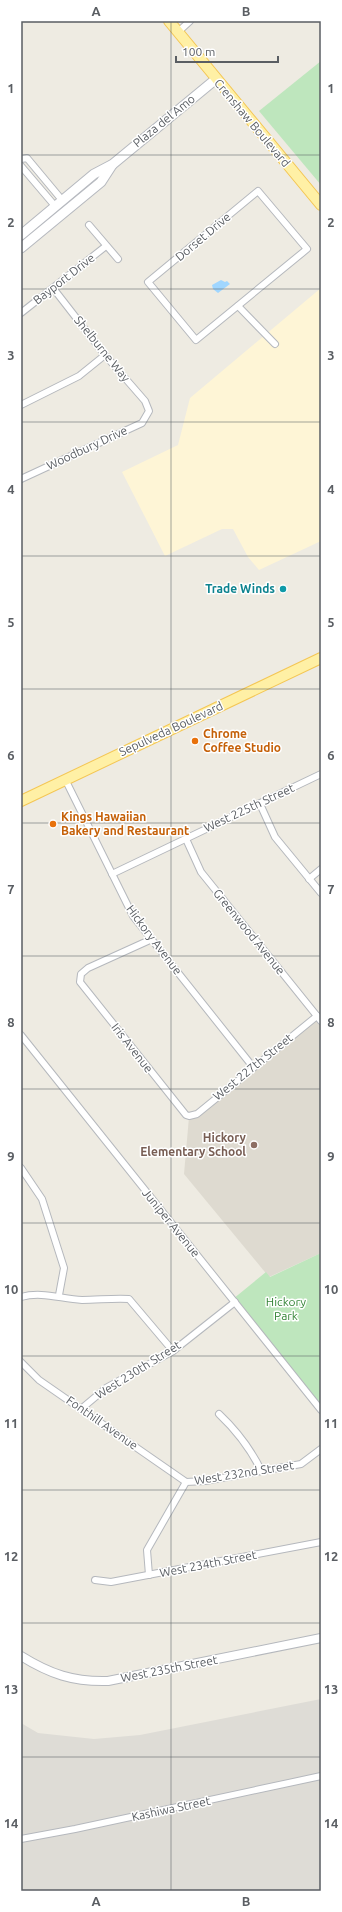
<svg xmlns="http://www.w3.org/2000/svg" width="342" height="1912" font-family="Ubuntu,sans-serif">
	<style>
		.commercial { fill: #fef5d6 }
		.industrial { fill: #dedcd6 }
		.education { fill: #dedad0 }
		.green { fill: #bee6bd }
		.water { fill: #a0d6ff }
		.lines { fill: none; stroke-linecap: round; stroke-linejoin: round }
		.minor-casing { stroke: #b5b8bd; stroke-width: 8 }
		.tertiary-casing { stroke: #b5b8bd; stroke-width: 10 }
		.secondary-casing { stroke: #b6b9bf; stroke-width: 11 }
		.primary-casing { stroke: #f4c654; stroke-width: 12 }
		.minor { stroke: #fff; stroke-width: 6 }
		.tertiary { stroke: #fff; stroke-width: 8 }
		.secondary { stroke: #fff; stroke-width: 9 }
		.primary { stroke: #fff0a5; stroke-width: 10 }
		.grid { fill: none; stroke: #5a5e63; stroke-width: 1; stroke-opacity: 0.55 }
		.culture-dot { fill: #0f9aa8; stroke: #fff; stroke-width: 1.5 }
		.food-dot { fill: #e8710a; stroke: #fff; stroke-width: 1.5 }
		.education-dot { fill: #8d6e63; stroke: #fff; stroke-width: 1.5 }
		.labels { text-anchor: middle; stroke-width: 3; stroke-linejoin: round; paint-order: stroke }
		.street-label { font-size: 12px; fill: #5a5e63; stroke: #fff }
		.culture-label { font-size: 12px; font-weight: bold; fill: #0d838f; stroke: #fff; text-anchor: end }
		.food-label { font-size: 12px; font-weight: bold; fill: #c56008; stroke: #fff; text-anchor: start }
		.education-label { font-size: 12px; font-weight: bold; fill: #785e54; stroke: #fff; text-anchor: end }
		.park-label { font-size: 12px; fill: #328335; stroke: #fff }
		.neatline { fill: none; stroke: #5a5e63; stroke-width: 1.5 }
		.grid-label { font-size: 13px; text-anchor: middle; font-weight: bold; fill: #5a5e63 }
	</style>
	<rect width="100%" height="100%" fill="#eeebe2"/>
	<path class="commercial" d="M321,288V541L259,570L248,557L233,529H222L165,556L122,472L178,445L190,398Z"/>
	<path class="industrial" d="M321,1699V1891H21V1723L38,1733L94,1739L140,1735Z"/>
	<path class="education" d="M317,1018L321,1023V1253L269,1277L184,1174L189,1117Z"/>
	<g class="green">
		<path d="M321,61V185L259,111Z"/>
		<path d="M321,1253V1409L233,1299L266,1272L270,1277Z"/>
	</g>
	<path class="water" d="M221,280L225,282L227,281L230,284L218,293L213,289L212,285Z"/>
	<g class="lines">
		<g class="minor-casing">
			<g id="minor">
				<path d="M178,32L190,21"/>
				<path d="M21,159L27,158L62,200"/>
				<path d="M21,166L55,206"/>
				<path d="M258,191L307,249L196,340L148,282Z"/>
				<path d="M89,225L118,259"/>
				<path d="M238,306L275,344"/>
				<path d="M21,313L106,246"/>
				<path d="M21,405L79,376L105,355"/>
				<path d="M21,479L142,423L149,411L145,401L105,355L53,288"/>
				<path d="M65,779L133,916L253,1067"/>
				<path d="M260,804L275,837L321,893"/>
				<path d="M186,839L201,872L321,1021"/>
				<path d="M112,874L321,774"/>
				<path d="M309,879L321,869"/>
				<path d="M152,939L88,968L81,974L80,982L186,1115L189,1116L197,1114L317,1016"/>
				<path d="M21,1035L321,1410"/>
				<path d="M21,1168L42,1199L64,1268L59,1295"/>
				<path d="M21,1297C42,1291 61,1299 82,1300C98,1300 113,1298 129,1299L173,1351"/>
				<path d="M21,1362L39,1380L186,1482"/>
				<path d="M81,1409L106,1388L173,1351L235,1302"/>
				<path d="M219,1414C237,1431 250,1448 261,1470"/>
				<path d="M186,1482L205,1481L301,1464L321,1449"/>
				<path d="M149,1575L147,1550L186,1482"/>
				<path d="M95,1580L111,1582L321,1542"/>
				<path d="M21,1839L75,1829L321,1776"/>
			</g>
		</g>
		<g class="tertiary-casing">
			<path id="tertiary" d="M21,1656C50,1674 73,1682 108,1681L321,1638"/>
		</g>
		<g class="secondary-casing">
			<g id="secondary">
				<path d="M21,235L94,174L113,164L216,79"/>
				<path d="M21,248L101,182L112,165"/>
			</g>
		</g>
		<g class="primary-casing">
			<g id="primary">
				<path d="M169,21L321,205"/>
				<path d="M21,801L321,658"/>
			</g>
		</g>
		<use href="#minor" class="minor"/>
		<use href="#tertiary" class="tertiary"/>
		<use href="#secondary" class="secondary"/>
		<use href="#primary" class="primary"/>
	</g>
	<path class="grid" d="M171,21V1891M21,155H321M21,289H321M21,422H321M21,556H321M21,689H321M21,823H321M21,956H321M21,1089H321M21,1223H321M21,1356H321M21,1490H321M21,1623H321M21,1757H321"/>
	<circle class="culture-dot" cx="283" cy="589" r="4"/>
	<g class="food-dot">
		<circle cx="195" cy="741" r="4"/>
		<circle cx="53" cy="824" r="4"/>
	</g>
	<circle class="education-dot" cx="254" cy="1145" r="4"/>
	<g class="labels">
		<g class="street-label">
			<text transform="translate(164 121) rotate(-39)" y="4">Plaza del Amo</text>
			<text transform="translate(252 123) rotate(50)" y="4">Crenshaw Boulevard</text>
			<text transform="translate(203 237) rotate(-40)" y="4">Dorset Drive</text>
			<text transform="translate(64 279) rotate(-38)" y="4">Bayport Drive</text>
			<text transform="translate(102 349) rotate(51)" y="4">Shelburne Way</text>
			<text transform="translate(87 448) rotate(-25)" y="4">Woodbury Drive</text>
			<text transform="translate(171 729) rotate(-25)" y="4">Sepulveda Boulevard</text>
			<text transform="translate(249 808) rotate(-25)" y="4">West 225th Street</text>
			<text transform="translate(249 932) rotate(51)" y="4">Greenwood Avenue</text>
			<text transform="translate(154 940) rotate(53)" y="4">Hickory Avenue</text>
			<text transform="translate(132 1048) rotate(52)" y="4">Iris Avenue</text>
			<text transform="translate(253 1067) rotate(-39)" y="4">West 227th Street</text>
			<text transform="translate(171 1223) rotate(51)" y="4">Juniper Avenue</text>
			<text transform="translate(138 1370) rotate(-32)" y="4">West 230th Street</text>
			<text transform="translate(102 1423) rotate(35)" y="4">Fonthill Avenue</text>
			<text transform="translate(244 1473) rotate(-9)" y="4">West 232nd Street</text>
			<text transform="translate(208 1564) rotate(-11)" y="4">West 234th Street</text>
			<text transform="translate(169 1669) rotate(-11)" y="4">West 235th Street</text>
			<text transform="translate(171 1809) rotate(-12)" y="4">Kashiwa Street</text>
		</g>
		<g class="culture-label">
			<text x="275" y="593">Trade Winds</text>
		</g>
		<g class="food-label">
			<text x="203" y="738">Chrome<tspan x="203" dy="14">Coffee Studio</tspan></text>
			<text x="61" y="821">Kings Hawaiian<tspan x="61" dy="14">Bakery and Restaurant</tspan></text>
		</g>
		<g class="education-label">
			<text x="246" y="1142">Hickory<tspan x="246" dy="14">Elementary School</tspan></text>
		</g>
		<g class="park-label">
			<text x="286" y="1306">Hickory<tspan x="286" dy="14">Park</tspan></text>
		</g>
	</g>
	<rect width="342" height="1912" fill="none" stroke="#ffffff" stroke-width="44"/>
	<path d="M176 56v6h102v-6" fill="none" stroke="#5a5e63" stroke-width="2"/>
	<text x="182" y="56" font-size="12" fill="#5a5e63" stroke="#ffffff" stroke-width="3" paint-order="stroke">100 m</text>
	<rect x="22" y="22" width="298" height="1868" class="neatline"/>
	<g class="grid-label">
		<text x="96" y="16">A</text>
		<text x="246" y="16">B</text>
		<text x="11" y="93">1</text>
		<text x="331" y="93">1</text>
		<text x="11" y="227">2</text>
		<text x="331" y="227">2</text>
		<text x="11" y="360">3</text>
		<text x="331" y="360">3</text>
		<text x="11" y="494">4</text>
		<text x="331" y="494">4</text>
		<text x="11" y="627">5</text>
		<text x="331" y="627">5</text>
		<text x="11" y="760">6</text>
		<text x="331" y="760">6</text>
		<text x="11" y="894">7</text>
		<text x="331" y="894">7</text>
		<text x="11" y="1027">8</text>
		<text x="331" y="1027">8</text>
		<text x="11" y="1161">9</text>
		<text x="331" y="1161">9</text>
		<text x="11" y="1294">10</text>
		<text x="331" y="1294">10</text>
		<text x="11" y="1428">11</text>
		<text x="331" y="1428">11</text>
		<text x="11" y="1561">12</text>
		<text x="331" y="1561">12</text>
		<text x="11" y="1694">13</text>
		<text x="331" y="1694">13</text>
		<text x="11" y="1828">14</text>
		<text x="331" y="1828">14</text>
		<text x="96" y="1906">A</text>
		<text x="246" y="1906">B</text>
	</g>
</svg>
